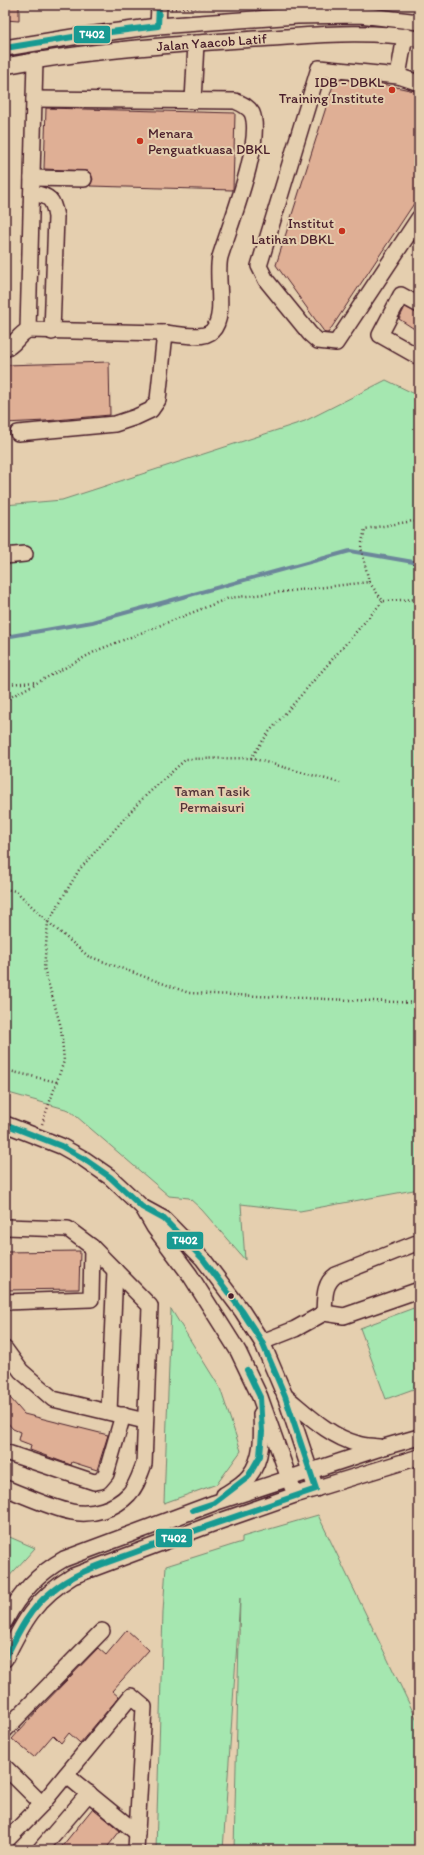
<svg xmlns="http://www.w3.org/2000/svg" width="424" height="1855" font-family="Itim,sans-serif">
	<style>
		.green { fill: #a5e7b0; stroke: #78836e }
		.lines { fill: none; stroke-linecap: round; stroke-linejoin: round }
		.stream { stroke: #6c869a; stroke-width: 4 }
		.building { fill: #dfaf95; stroke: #4a1f2b }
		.minor-casing { stroke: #4a1f2b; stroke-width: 18 }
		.path { stroke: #4a1f2b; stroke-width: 2.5; stroke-dasharray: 1 3; stroke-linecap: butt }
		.minor { stroke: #e5cfaf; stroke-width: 15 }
		.bus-1-casing { stroke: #e5cfaf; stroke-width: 9 }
		.bus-1 { stroke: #189a92; stroke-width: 6 }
		.poi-dot { fill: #c8321e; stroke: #e5cfaf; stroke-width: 1.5 }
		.bus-dot { fill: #4a1f2b; stroke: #e5cfaf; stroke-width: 1.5 }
		.labels { text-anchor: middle; stroke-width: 4; stroke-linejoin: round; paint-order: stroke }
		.street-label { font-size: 14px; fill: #4a1f2b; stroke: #e5cfaf }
		.poi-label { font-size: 14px; fill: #4a1f2b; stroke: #e5cfaf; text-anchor: end }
		.park-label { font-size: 14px; fill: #533338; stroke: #e5cfaf }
		.line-badge { stroke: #e5cfaf; stroke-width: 1.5 }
		.badge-label { font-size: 11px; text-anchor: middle; font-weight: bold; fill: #fff }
	</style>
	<rect width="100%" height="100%" fill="#e5cfaf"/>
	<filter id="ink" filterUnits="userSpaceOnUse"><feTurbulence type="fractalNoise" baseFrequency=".025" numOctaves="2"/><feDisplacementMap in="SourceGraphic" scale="8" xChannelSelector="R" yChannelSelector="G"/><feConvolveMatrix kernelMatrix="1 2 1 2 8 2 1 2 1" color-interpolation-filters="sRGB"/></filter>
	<g filter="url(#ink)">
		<g class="green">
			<path d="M386,380L419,396V1189L300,1211L241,1204L245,1260L202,1210L189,1198L169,1196L69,1110L5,1092V505L62,500L305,421Z"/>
			<path d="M419,1306V1387L386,1399L360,1328Z"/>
			<path d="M171,1309L220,1388L241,1451L217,1484L164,1503Z"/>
			<path d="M318,1515L419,1724V1850H234L240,1598L223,1850H156L163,1612L166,1566L242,1542V1537Z"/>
			<path d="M5,1535L35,1548L5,1581Z"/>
		</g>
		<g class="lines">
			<path class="stream" d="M5,637L92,622L350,551L419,563"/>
		</g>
		<g class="building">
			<path d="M5,5H19V21L5,20Z"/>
			<path d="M335,79L373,82L419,92V196L328,333H325L276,265Z"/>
			<path d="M46,108L235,113L233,190L90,186L93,179L88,171L44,169Z"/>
			<path d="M405,307L419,314V332L399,319Z"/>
			<path d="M109,362L110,415L45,421L5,423V365Z"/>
			<path d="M80,1251L79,1289L5,1290V1252Z"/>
			<path d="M5,1392L24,1414L108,1435L97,1470L72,1462L71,1465L30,1450L31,1445L18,1440L20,1432L13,1429L5,1420Z"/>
			<path d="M127,1630L149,1650L112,1691L119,1697L80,1743L69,1733L61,1743L53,1735L34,1757L12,1739L36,1712L98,1648L106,1655Z"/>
			<path d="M93,1808L120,1831L105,1850H59Z"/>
		</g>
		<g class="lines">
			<g class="minor-casing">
				<g id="minor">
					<path d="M158,26L159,5"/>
					<path d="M5,48L79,36L158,26L297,16L360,15L419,22"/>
					<path d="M35,60L28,330L165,333"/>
					<path id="s1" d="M5,66C88,50 172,45 255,39C310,36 365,29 419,39"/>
					<path d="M398,76L405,36"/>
					<path d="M419,83L398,76L319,68L259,266L266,280L310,334L318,341L336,343L419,218"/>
					<path d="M193,101L196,43"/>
					<path d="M32,178L84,179"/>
					<path d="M32,193C50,196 53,199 56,217L52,332"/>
					<path d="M419,305L401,295L380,335L419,357"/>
					<path d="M5,349C15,345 18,335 28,330"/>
					<path d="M18,433L115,424L136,417L151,410L158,400L165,333C176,334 204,340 212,331C227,316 215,277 220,257C229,227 264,141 252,113C248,106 242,104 235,101L34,99"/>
					<path d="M5,556L25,554"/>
					<path d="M5,1124L61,1146L84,1159L110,1177L142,1207L164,1219L203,1259L242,1311L262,1342L285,1396L316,1489"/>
					<path d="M143,1208L154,1227L190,1275L238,1351L260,1397L292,1487"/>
					<path d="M5,1227L68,1229L92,1247L150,1306L144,1464C140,1474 137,1486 129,1494C115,1509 92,1516 72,1512C51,1508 26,1496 5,1488"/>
					<path d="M5,1302L91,1299L92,1247"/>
					<path d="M324,1313C325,1299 323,1284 336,1275L419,1242"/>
					<path d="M262,1342L295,1329L324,1313L344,1316L419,1290"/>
					<path d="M5,1349L21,1371L53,1399L145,1421"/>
					<path d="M285,1396C307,1414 330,1437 358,1444C364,1446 372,1446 379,1447"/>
					<path d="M109,1412L115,1270"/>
					<path d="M5,1452L94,1482L100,1481L106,1474L123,1415"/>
					<path d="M224,1495C232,1490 243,1484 249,1476C263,1459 262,1435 261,1414"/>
					<path d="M5,1621C19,1594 37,1574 64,1559L214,1503L384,1447L419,1437"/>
					<path d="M5,1659C23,1622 36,1598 73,1576L212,1524L295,1495L419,1457"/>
					<path d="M5,1730L102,1631"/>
					<path d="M5,1767L42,1804"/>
					<path d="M66,1775L137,1833"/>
					<path d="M5,1842L42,1804L131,1696L144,1707L136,1850"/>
					<path d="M40,1850L89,1793"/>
				</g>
			</g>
			<g class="path">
				<path d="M171,9L219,5"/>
				<path d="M369,582L361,547L365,529L413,521L419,522"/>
				<path d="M5,684L36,682"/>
				<path d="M5,700L98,650L229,598L369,582L383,601L419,599"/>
				<path d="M251,758L340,783"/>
				<path d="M5,889L16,891L48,922L88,956L189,993L419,1003"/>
				<path d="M5,1070L57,1082"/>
				<path d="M42,1124L64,1061L61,1027L44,968L48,922L79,870L140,801L186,759L251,758L269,732L383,601"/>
			</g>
			<use href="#minor" class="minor"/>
			<g class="bus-1-casing">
				<g id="bus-1">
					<path d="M5,48L79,36L158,26L159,5"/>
					<path d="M5,1124L61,1146L84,1159L110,1177L142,1207L164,1219L203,1259L242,1311L262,1342L285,1396L316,1489C257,1509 199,1529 141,1550C110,1562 77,1570 51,1592C29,1609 17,1635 5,1659"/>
					<path d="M193,1510L214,1503L248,1477L260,1456L262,1432L260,1397L247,1370"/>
				</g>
			</g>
			<use href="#bus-1" class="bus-1"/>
		</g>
	</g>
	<g class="poi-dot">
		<circle cx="392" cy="90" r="4"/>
		<circle cx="140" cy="141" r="4"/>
		<circle cx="342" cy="231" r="4"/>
	</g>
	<circle class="bus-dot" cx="231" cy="1296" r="3.5"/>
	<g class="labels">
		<g class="street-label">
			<text dy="5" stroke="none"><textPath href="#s1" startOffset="208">Jalan Yaacob Latif</textPath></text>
		</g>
		<g class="poi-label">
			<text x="384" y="87">IDB - DBKL<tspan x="384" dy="16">Training Institute</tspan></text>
			<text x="148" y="138" text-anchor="start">Menara<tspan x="148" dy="16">Penguatkuasa DBKL</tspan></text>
			<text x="334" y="228">Institut<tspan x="334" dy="16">Latihan DBKL</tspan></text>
		</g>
		<g class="park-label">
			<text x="212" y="796">Taman Tasik<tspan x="212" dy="16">Permaisuri</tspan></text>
		</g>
	</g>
	<g class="line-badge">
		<rect x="73" y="25" width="38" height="19" rx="4" fill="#189a92"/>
		<rect x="166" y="1231" width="38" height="19" rx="4" fill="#189a92"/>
		<rect x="155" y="1528" width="38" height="20" rx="4" fill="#189a92"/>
	</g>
	<g class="badge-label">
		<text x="92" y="38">T402</text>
		<text x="185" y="1244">T402</text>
		<text x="174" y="1542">T402</text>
	</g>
	<rect width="424" height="1855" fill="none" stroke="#e5cfaf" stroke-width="20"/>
	<rect x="10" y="10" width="404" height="1835" fill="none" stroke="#4a1f2b" stroke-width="1.5" filter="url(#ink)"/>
</svg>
